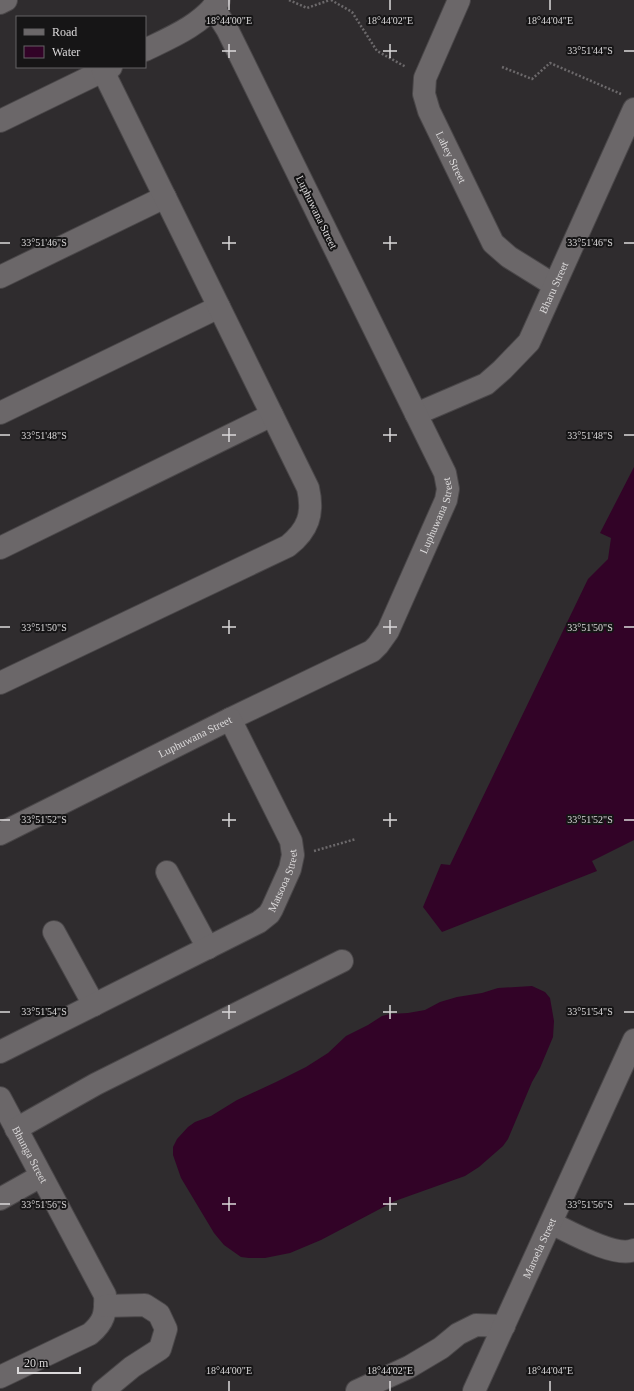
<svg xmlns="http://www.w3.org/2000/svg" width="634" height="1391" font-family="Georgia,serif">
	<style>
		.water { fill: #320327 }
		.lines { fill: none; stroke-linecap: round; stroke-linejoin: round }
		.minor-casing { stroke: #4a4749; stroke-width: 24 }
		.path { stroke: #6c696b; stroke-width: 2.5; stroke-dasharray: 2 2; stroke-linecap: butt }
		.minor { stroke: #6b6769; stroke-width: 22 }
		.ticks { fill: none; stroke: #dbd9da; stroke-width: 1.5 }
		.labels { text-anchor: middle; stroke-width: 4; stroke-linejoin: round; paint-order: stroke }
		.street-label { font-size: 11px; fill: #dbd9da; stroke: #161516 }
		.ticks-label { font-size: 10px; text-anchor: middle; fill: #dbd9da; stroke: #161516; stroke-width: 4; stroke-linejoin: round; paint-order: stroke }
	</style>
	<rect width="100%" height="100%" fill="#2f2c2e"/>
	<g class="water">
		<path d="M634,467V840L592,861L597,871L442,932L423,907L441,864L450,865L588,579L608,559L611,538L600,533Z"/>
		<path d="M532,986L545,992L550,998L554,1021L553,1037L540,1068L532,1082L508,1139L503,1146L479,1167L465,1176L395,1201L321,1240L290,1253L265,1258H249L241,1257L224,1245L214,1233L181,1178L173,1155V1147L177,1139L188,1127L195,1122L211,1116L237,1100L276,1082L306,1067L328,1053L346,1036L368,1025L382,1016L390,1014L408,1013L425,1010L440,1002L457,997L482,993L498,988Z"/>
	</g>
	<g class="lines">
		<g class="minor-casing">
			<g id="minor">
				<path id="s1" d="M459,0L425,78L424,94L429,111L493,243L509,257L554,285"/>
				<path d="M0,3L6,0"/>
				<path d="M145,50C172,37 201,25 219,0"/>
				<path d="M0,121L111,67"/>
				<path d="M0,277L165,197"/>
				<path d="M0,413L219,307"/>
				<path id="s2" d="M416,414L486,384L502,370L529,342L634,109"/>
				<path d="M0,548L272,415"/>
				<path d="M0,683L288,546C308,530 314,514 308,488L103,71"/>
				<path id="s3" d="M0,834L230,719L372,651L378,645L388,631L446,500L448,489L445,473L227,29L213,7"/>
				<path d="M167,872L208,948"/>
				<path d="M54,932L94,1005"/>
				<path id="s4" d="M0,1052L259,922L269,914L272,909L290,869L293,855L291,841L230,719"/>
				<path id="s5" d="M0,1098L105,1295C106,1314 104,1322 90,1334L0,1377"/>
				<path d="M16,1129L96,1084L342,961"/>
				<path d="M0,1199L41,1176"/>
				<path d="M551,1223C570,1232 615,1258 634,1250"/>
				<path d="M103,1391L132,1367L160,1349L166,1329L159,1314L145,1305L105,1306"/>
				<path d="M357,1391L409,1367L441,1348L458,1334L476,1325L504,1326"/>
				<path id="s6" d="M474,1391L634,1040"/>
			</g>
		</g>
		<g class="path">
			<path d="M289,0L307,8L330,0"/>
			<path d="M331,0L352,12L377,51L406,67"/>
			<path d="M502,67L532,79L550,63L621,94"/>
			<path d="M314,851L356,839"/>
		</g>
		<use href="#minor" class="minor"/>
	</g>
	<path class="ticks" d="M229,0V10M390,0V10M550,0V10M229,44V58M390,44V58M222,51H236M383,51H397M624,51H634M229,236V250M390,236V250M0,243H10M222,243H236M383,243H397M624,243H634M229,428V442M390,428V442M0,435H10M222,435H236M383,435H397M624,435H634M229,620V634M390,620V634M0,627H10M222,627H236M383,627H397M624,627H634M229,813V827M390,813V827M0,820H10M222,820H236M383,820H397M624,820H634M229,1005V1019M390,1005V1019M0,1012H10M222,1012H236M383,1012H397M624,1012H634M229,1197V1211M390,1197V1211M0,1204H10M222,1204H236M383,1204H397M624,1204H634M229,1381V1391M390,1381V1391M550,1381V1391"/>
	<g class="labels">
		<g class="street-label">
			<text dy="4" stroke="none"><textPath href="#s1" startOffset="170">Lahey Street</textPath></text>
			<text transform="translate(317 212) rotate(64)" y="4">Luphuwana Street</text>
			<text dy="4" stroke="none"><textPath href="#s2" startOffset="196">Bharu Street</textPath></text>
			<text dy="4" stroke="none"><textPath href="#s3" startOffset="566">Luphuwana Street</textPath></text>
			<text dy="4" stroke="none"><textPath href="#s3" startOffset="218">Luphuwana Street</textPath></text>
			<text dy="4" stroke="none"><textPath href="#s4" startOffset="339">Matsooa Street</textPath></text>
			<text dy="4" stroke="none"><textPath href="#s5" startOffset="64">Bhunga Street</textPath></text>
			<text dy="4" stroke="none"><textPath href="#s6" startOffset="157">Maroela Street</textPath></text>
		</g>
	</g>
	<g class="ticks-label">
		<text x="229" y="24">18°44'00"E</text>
		<text x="390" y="24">18°44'02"E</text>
		<text x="550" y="24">18°44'04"E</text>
		<text x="590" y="54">33°51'44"S</text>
		<text x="44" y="246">33°51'46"S</text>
		<text x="590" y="246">33°51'46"S</text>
		<text x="44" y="439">33°51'48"S</text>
		<text x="590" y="439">33°51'48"S</text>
		<text x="44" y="631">33°51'50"S</text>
		<text x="590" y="631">33°51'50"S</text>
		<text x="44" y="823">33°51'52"S</text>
		<text x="590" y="823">33°51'52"S</text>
		<text x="44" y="1015">33°51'54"S</text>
		<text x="590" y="1015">33°51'54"S</text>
		<text x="44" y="1208">33°51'56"S</text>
		<text x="590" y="1208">33°51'56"S</text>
		<text x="229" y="1374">18°44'00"E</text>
		<text x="390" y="1374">18°44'02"E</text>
		<text x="550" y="1374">18°44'04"E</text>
	</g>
	<rect x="16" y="16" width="130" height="52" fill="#161516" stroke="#656364"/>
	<rect x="24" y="29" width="20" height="6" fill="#6b6769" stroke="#656364"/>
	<text x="52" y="36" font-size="12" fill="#dbd9da">Road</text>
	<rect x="24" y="46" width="20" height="12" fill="#320327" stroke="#656364"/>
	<text x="52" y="56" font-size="12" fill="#dbd9da">Water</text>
	<path d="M18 1367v6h62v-6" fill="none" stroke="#dbd9da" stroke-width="2"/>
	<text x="24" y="1367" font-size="12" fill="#dbd9da" stroke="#161516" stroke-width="3" paint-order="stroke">20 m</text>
</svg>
